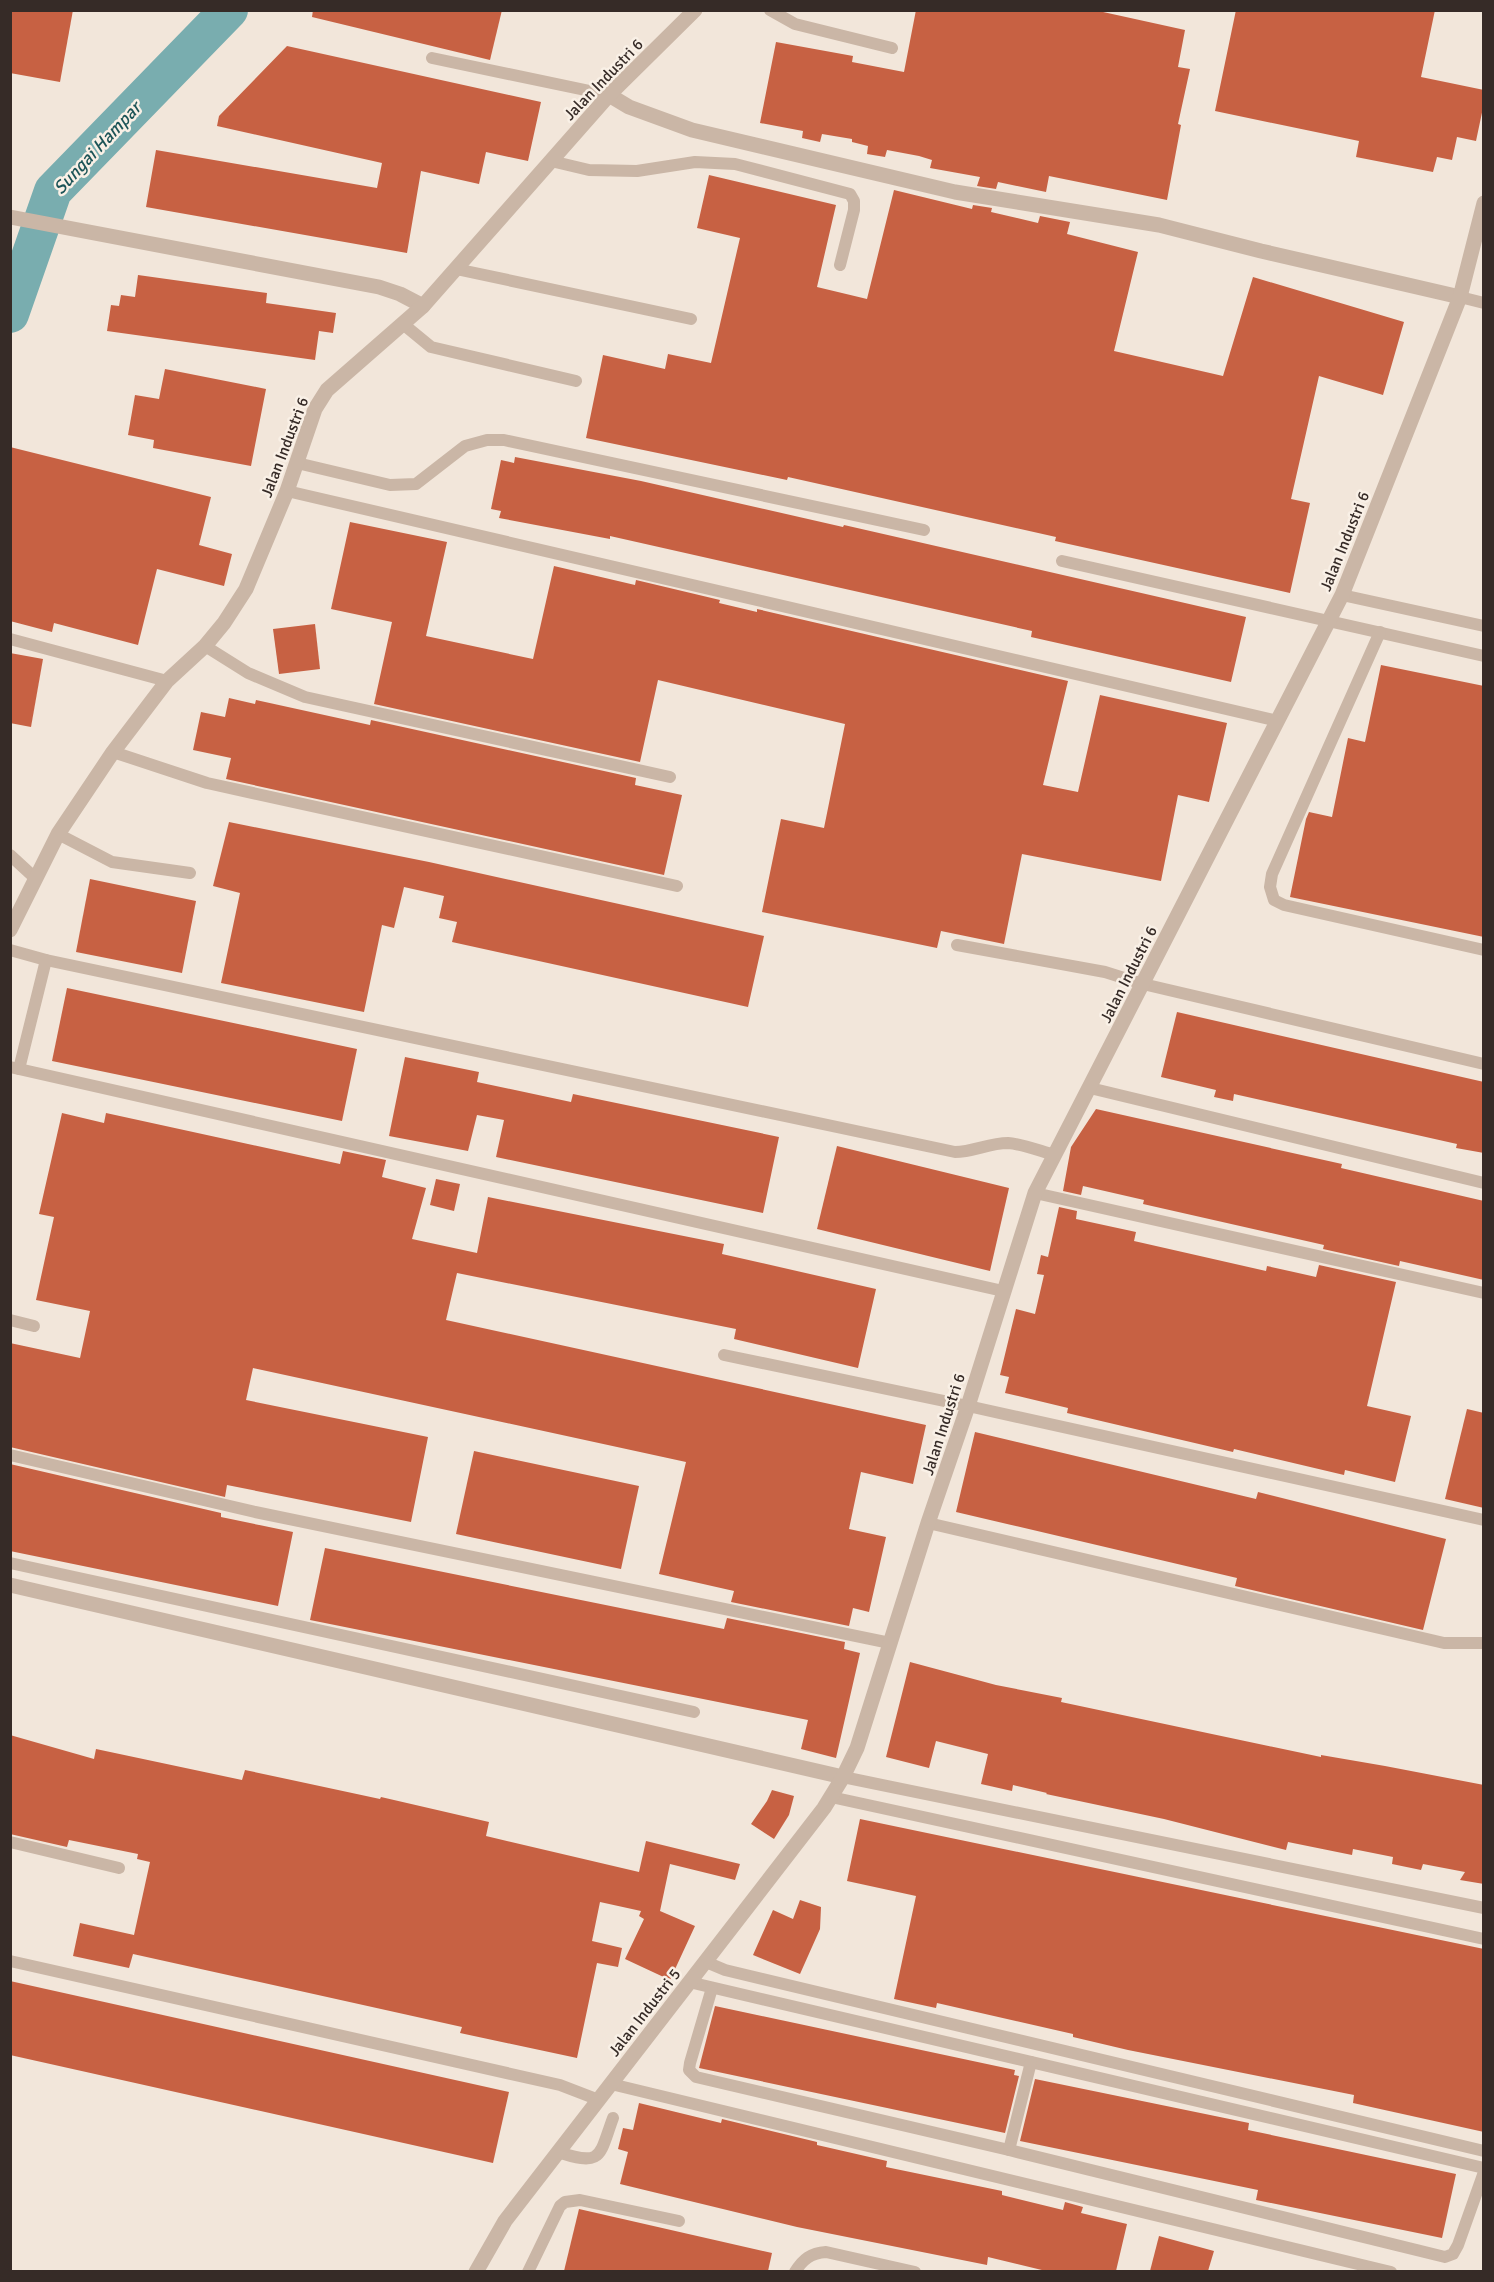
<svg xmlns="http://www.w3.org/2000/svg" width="1494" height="2282" font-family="Signika,sans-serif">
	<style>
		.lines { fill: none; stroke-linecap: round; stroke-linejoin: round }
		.river { stroke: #79adaf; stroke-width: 38 }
		.building { fill: #c76143 }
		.service { stroke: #cab6a6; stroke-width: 12 }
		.minor { stroke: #cab6a6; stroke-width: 15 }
		.labels { text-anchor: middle; stroke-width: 5; stroke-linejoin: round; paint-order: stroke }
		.street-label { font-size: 16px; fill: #362b27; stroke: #f9f0e6 }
		.water-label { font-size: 18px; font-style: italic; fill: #1c5457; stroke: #f9f0e6 }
	</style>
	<rect width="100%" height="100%" fill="#f2e6da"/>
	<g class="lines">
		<path class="river" d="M10,314L53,191L229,10"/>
	</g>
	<g class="building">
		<path d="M10,10H73L60,82L10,73Z"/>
		<path d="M313,10H502L490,60L312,17Z"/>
		<path d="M916,10H1094L1185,30L1178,67L1190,69L1178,124L1181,125L1167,200L1049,176L1046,192L998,182L996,189L977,186L980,177L930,168L932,160L919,156L887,150L885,157L867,154L868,146L852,142V139L822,134L820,142L802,138L803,131L760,123L776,42L853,56L852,62L904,72Z"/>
		<path d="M1236,10H1435L1421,77L1484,90V103L1476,141L1457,137L1452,160L1437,157L1433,172L1356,157L1359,141L1215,111Z"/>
		<path d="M287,46L541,102L528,161L486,152L479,184L421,171L407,253L146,207L156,150L377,188L382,163L217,126L219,116Z"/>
		<path d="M709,175L836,205L817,287L867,299L894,190L972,209L973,205L992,208L991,212L1038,223L1040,216L1070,222L1067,234L1138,252L1114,351L1223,376L1253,277L1404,322L1383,395L1319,376L1291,499L1310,503L1290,593L1055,541L1056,537L788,477L787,480L586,438L603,355L665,369L668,354L711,363L740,238L697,228Z"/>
		<path d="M138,275L267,293L266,303L336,313L333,333L319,331L315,360L107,331L111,305L119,306L121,295L135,297Z"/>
		<path d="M165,369L266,389L251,466L153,448L154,440L128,435L135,395L159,399Z"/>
		<path d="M10,447L211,497L199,545L232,554L224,586L157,569L138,645L54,623L52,632L10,621Z"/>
		<path d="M515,457L641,481L843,527L844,525L1246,617L1231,682L1031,637L1032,631L610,536V539L499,518L501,511L491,509L501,460L514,463Z"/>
		<path d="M350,522L447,542L426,636L533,659L554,566L635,585L636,580L720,600L719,603L757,612V609L1068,681L1043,785L1078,792L1100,695L1227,723L1209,802L1178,795L1161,881L1022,854L1004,944L941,931L937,948L762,912L781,819L824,828L845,724L658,680L640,762L374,704L392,622L331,609Z"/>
		<path d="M315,624L320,669L279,674L273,629Z"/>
		<path d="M10,653L43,659L31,727L10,723Z"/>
		<path d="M1381,665L1484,686V937L1290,897L1306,819L1309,812L1332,817L1348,738L1365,742Z"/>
		<path d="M229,698L255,704L256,700L370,725L371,720L636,778L635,785L682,795L664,875L226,779L231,758L193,750L201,712L225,717Z"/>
		<path d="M229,822L429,862L764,936L748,1007L452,942L457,922L439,918L444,896L404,887L394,928L382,925L364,1012L221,983L240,893L213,886Z"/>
		<path d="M90,879L196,901L182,973L76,952Z"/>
		<path d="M67,988L357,1049L342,1121L52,1061Z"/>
		<path d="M1177,1012L1484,1082V1153L1456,1148L1457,1144L1234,1094L1233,1101L1214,1097L1216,1090L1161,1077Z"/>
		<path d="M405,1057L479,1072L477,1082L571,1102L573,1094L779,1137L763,1213L496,1157L504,1120L477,1115L468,1151L389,1136Z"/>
		<path d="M1096,1109L1342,1164L1341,1168L1484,1201V1280L1400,1261L1399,1266L1323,1249L1324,1245L1143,1204L1144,1200L1083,1186L1081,1195L1063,1191L1071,1147Z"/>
		<path d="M62,1113L104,1123L106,1113L340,1164L343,1151L386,1160L382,1177L426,1188L412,1239L477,1253L488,1197L724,1244L722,1254L876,1289L858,1368L734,1339L736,1329L457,1273L446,1320L926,1425L913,1484L861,1472L849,1529L886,1537L869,1612L853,1608L849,1626L731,1602L734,1591L659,1574L686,1462L253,1368L246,1400L428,1437L411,1522L227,1485L225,1497L10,1447V1343L80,1358L90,1311L36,1300L54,1217L39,1214Z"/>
		<path d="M837,1146L1009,1188L990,1271L817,1229Z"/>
		<path d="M436,1179L460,1184L454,1211L430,1205Z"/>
		<path d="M1059,1207L1077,1211L1076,1219L1136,1232L1134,1241L1266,1271L1267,1266L1316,1277L1319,1265L1396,1282L1367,1406L1411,1416L1395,1482L1345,1470L1344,1475L1234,1449L1233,1452L1067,1413L1068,1408L1005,1393L1009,1377L1000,1375L1016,1309L1035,1314L1044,1275L1037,1274L1041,1255L1048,1257Z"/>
		<path d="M1467,1409L1484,1413V1508L1445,1499Z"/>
		<path d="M975,1432L1256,1499L1258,1492L1446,1539L1423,1630L1235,1586L1237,1578L956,1512Z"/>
		<path d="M474,1451L639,1486L621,1569L456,1534Z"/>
		<path d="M10,1464L221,1513V1517L293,1532L278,1606L10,1551Z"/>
		<path d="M325,1548L724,1629L727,1618L845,1642L844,1649L860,1653L836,1758L801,1749L808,1720L310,1620Z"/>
		<path d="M910,1662L996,1685L1062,1698L1061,1702L1321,1757V1755L1385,1766L1484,1785V1884L1460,1880L1465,1872L1423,1864L1421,1870L1392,1864L1393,1857L1353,1849L1352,1855L1288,1842L1286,1850L1164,1819L1046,1794L1047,1793L1013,1785L1012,1791L981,1784L988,1754L936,1741L929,1768L886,1757Z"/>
		<path d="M10,1735L94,1759L96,1749L242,1780L245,1770L380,1799L381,1797L489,1822L486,1836L639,1872L646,1841L740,1864L735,1880L670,1864L660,1911L695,1926L670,1980L625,1959L644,1919L639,1916L641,1911L600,1902L592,1941L622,1948L618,1967L597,1963L577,2058L460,2033L462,2027L133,1954L129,1968L73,1956L80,1923L134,1935L150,1862L137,1859L138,1854L69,1840L67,1847L10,1834Z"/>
		<path d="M772,1790L794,1796L789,1815L774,1839L751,1824L767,1801Z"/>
		<path d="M860,1819L1484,1949V2132L1353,2103L1354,2095L1128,2050L1073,2037V2034L937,2003L936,2008L894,1999L916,1896L847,1881Z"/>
		<path d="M800,1900L821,1907L820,1929L800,1974L753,1955L773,1910L793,1919Z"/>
		<path d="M10,1981L509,2092L493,2163L10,2055Z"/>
		<path d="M715,2006L1015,2070L1014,2075L1019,2076L1005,2133L699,2068Z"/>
		<path d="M1035,2079L1249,2123L1248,2130L1456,2174L1442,2238L1256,2200L1258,2190L1020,2141Z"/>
		<path d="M639,2103L721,2123L722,2119L817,2142V2145L887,2161L886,2167L1002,2191V2195L1063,2210L1065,2202L1083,2207L1081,2213L1127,2224L1116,2271H1046L988,2257L987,2265L797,2227L620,2184L628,2152L618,2149L623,2128L633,2130Z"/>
		<path d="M579,2209L772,2253L768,2271H564Z"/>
		<path d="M1159,2236L1214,2251L1208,2271H1150Z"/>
	</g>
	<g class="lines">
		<g class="service">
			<path d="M770,10L795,24L892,48"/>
			<path d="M432,58L609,95"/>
			<path d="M551,161L589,170L637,171L695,162L735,164L850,194L854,201V210L840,265"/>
			<path d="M456,269L691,319"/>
			<path d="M1460,297L1484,303"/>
			<path d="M403,324L431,347L576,381"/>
			<path d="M297,463L390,485L416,484L465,446L487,440H504L924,530"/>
			<path d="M287,491L1278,721"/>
			<path d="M1062,561L1484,656"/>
			<path d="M1342,595L1484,626"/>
			<path d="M1380,632L1272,874L1270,887L1274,900L1284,905L1484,950"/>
			<path d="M10,639L167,681"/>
			<path d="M205,646L248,673L305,697L670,777"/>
			<path d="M113,752L207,783L677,886"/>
			<path d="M58,834L112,862L190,873"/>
			<path d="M10,855L35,878"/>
			<path d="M957,945L1105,972L1143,984L1484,1064"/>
			<path d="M10,950L46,960L955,1152C973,1152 989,1143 1008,1143C1023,1144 1040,1151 1055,1155"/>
			<path d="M10,1067L1003,1291"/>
			<path d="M19,1069L46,960"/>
			<path d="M1090,1088L1484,1183"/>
			<path d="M1035,1193L1484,1293"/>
			<path d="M10,1320L34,1326"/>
			<path d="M724,1355L968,1406L1484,1520"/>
			<path d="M10,1455L255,1512L890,1643"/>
			<path d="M928,1523L1444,1643H1484"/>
			<path d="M10,1563L694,1712"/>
			<path d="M843,1777L1484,1908"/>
			<path d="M831,1797L1484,1939"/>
			<path d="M10,1842L119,1868"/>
			<path d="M10,1961L560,2085L599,2100"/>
			<path d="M706,1962L725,1970L1484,2151"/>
			<path d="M689,1982L1484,2168"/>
			<path d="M712,1988L690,2063L689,2070L696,2077L1009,2150L1445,2257L1453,2254L1458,2245L1484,2172"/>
			<path d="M611,2084L1391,2272"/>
			<path d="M1009,2150L1031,2062"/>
			<path d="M558,2152C603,2167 599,2156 613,2118"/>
			<path d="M528,2272L560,2206L565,2202L580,2200L679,2221"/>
			<path d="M795,2272C803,2259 811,2253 826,2252L915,2272"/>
		</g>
		<g class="minor">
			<path d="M609,95L629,107L692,130L955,192L1159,225L1261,251L1460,297"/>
			<path d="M10,217L379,287L400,294L423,306"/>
			<path d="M10,930L58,834L113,752L167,681L205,646L224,623L246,589L287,491L315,409L327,390L423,306L609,95L695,10"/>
			<path d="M10,1585L843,1777"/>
			<path d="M476,2272L505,2221L824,1808L843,1777L857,1748L928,1523L968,1406L1035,1193L1342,595L1460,297L1484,203"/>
		</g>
	</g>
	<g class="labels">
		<g class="street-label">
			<text transform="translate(603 79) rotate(-46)" y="6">Jalan Industri 6</text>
			<text transform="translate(284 447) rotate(-69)" y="6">Jalan Industri 6</text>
			<text transform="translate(1344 541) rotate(-68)" y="6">Jalan Industri 6</text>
			<text transform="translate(1128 974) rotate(-63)" y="6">Jalan Industri 6</text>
			<text transform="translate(943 1424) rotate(-72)" y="6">Jalan Industri 6</text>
			<text transform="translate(644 2012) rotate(-52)" y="6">Jalan Industri 5</text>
		</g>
		<g class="water-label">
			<text transform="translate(97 148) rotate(-47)" y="6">Sungai Hampar</text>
		</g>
	</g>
	<rect width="1494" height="2282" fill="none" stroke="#362b27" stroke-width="24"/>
</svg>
